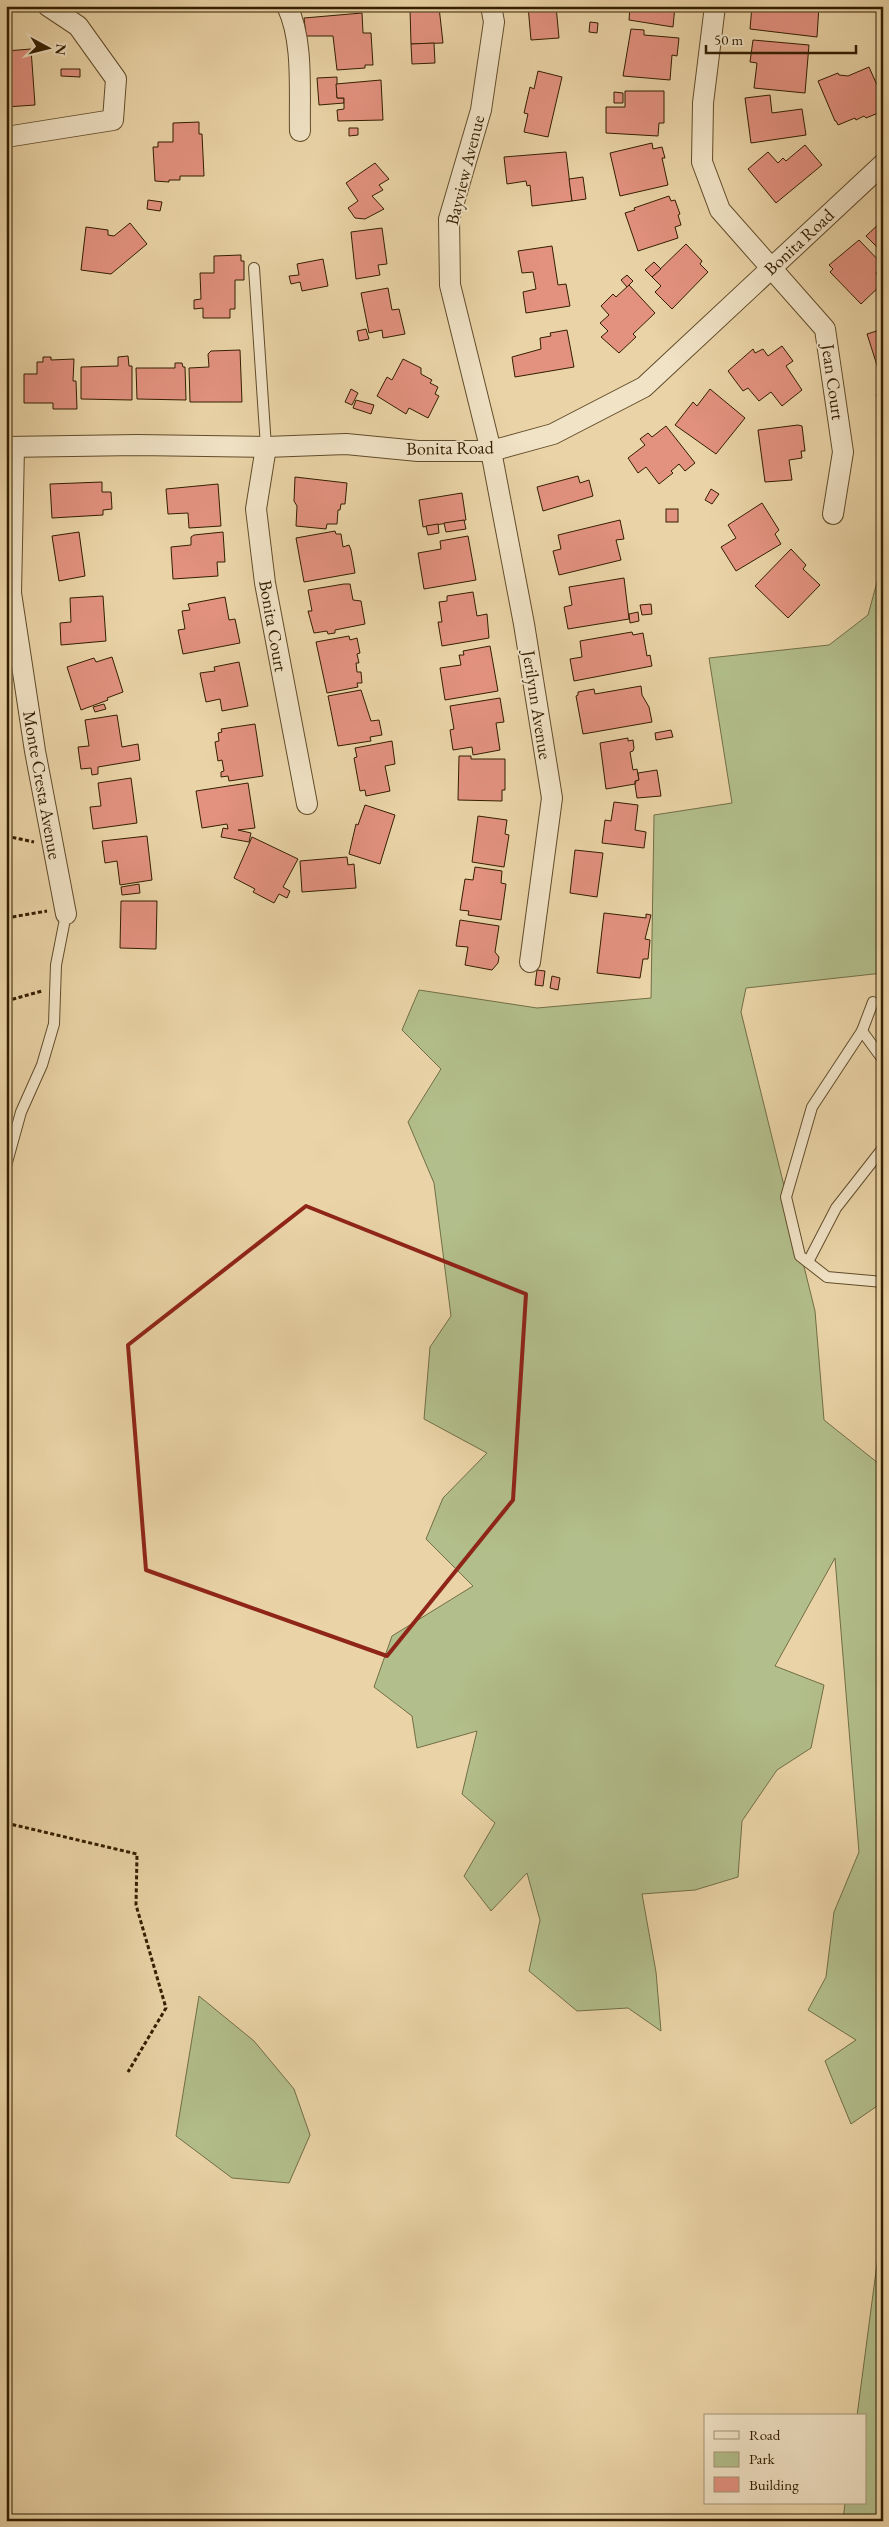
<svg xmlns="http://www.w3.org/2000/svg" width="889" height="2527" font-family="'EB Garamond',serif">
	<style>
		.green { fill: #b2be8b; stroke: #726e46 }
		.building { fill: #e39280; stroke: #331e00 }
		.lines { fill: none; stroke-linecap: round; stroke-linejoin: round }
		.service-casing { stroke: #614c2a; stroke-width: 12 }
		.minor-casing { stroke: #614c2a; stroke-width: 22 }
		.path { stroke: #331e00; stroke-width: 3; stroke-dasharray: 4 2.5; stroke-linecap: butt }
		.service { stroke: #f1e3c6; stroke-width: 10 }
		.minor { stroke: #f1e3c6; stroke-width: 20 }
		.marked { fill: none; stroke: #8f2418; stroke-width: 4; stroke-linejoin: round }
		.labels { text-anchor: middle; stroke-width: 4; stroke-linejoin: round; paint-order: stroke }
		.street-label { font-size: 18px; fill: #331e00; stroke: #f1e3c6 }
	</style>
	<rect width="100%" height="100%" fill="#ead4a7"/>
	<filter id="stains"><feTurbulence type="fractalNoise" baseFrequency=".004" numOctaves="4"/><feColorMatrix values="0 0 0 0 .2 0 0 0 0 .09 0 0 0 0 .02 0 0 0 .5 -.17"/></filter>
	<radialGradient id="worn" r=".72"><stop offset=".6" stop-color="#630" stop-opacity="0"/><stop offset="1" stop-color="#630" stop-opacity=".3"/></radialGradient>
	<g class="green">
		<path d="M883,560V973L746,988L741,1012L815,1311L824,1420L883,1467V2142L880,2104L851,2124L825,2061L856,2040L808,2010L826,1977L834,1912L859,1852L835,1558L775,1666L824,1685L811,1748L777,1770L742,1821L738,1877L695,1890L642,1894L656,1972L661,2031L628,2008L577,2011L529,1971L540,1920L527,1873L491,1911L464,1876L495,1823L462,1794L477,1731L417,1748L412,1716L374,1687L392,1636L473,1586L426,1539L443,1498L487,1453L424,1419L430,1347L451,1316L434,1183L408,1122L441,1069L402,1030L419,990L537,1008L651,998L654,815L732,803L709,658L829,645L868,615Z"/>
		<path d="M199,1996L254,2041L294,2089L310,2135L289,2183L232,2178L176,2136Z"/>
		<path d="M883,2218V2521H843L845,2503H865V2416H857Z"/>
	</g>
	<g class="building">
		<path d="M528,6H556L559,38L531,40Z"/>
		<path d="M630,6H675L673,27L629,20Z"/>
		<path d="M752,6H819L817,37L750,29Z"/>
		<path d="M439,7L443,43L411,44L410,9Z"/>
		<path d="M362,13L363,33H371L373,65H365V68L337,70L333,36H306L304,18Z"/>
		<path d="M590,22L598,23L597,33L589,32Z"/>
		<path d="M631,29L644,30V35L679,38L677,56L672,55L670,80L623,76Z"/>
		<path d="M753,40L809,45L805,93L754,88L757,63L750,62Z"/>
		<path d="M434,43L435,63L412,64L411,44Z"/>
		<path d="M31,49L35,105L6,107V51Z"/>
		<path d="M869,67L877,85L883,83V111L866,118L864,116L856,120L855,118L838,125L836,121H835L818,81L838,73L839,75L848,76Z"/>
		<path d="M61,69H80V77L61,76Z"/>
		<path d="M538,71L562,77L548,137L524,132L528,114L524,113L530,87L534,89Z"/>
		<path d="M337,77V98H344V103L319,105L317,78Z"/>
		<path d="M381,80L383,120L338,121L337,110L344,109V98H337L336,84Z"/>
		<path d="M625,91H664V123H659L658,136L606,133V107H625Z"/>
		<path d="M614,92L623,93V103H614Z"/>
		<path d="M770,95L772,113L802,109L806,135L751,143L745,98Z"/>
		<path d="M199,122V134H202L204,176H180V180H169V182L155,181L153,147H158V142H173V123Z"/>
		<path d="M349,128H358V135L349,136Z"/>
		<path d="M652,143L653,149L662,147L665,158H662L668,185L620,196L610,153Z"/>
		<path d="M805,145L822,165L776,203L748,169L768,152L778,163L783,158L786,161Z"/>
		<path d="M566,152L572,201L532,206L530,185L527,186L526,181L507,184L504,157Z"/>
		<path d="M375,163L389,179L379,185L383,190L372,196L384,209L365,219L355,218L348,208L358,201L346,183Z"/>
		<path d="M583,177L586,199L572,201L569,179Z"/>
		<path d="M669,196L671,201L675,200L680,214L678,215L681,225L675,227L678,238L638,251L625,213L635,210L634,208Z"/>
		<path d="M148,200L162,202L160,211L147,209Z"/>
		<path d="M883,220V253L866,236Z"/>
		<path d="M130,223L147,244L111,274L81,270L86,227L108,230V235L114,236Z"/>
		<path d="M382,228L387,264L378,265L380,275L356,279L351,232Z"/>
		<path d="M859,240L883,265L876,273L883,283L861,304L830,272L833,269L829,265Z"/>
		<path d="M686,244L702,261L700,264L708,272L672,309L655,292L661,286L652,277Z"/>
		<path d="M552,246L558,285L566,284L570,306L526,313L523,292L536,289L533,272L522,273L518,251Z"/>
		<path d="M241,255V261H244V280H235V309H230V318H203V308L194,309V300L201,299L200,273H214V256Z"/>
		<path d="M323,259L328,286L302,291L300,282L291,284L289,276L299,275L297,264Z"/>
		<path d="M654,262L661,269L652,277L645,270Z"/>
		<path d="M627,275L633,281L627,287L621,280Z"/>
		<path d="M629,285L655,313L633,334L636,337L619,353L601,337L608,331L600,323L609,315L601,306L613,294L616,297Z"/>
		<path d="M388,288L392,310L399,309L405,334L383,338L382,330L369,333L361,293Z"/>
		<path d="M366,329L369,339L359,341L357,331Z"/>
		<path d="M883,329V384L867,334Z"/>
		<path d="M567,330L574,367L515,377L512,357L541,349L540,338L551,336L550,333Z"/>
		<path d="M782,346L793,361L786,366L802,390L782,406L771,392L759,401L748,388L743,391L728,371L753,349L755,353L763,349L768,356Z"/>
		<path d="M240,350L242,402H190L189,368L209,367L208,354L211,351Z"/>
		<path d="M128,356L129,366H132V400L81,399V367L118,366V357Z"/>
		<path d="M43,357H51V360L74,359L73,381H76L77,409H53V403H24V374H37V362H43Z"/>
		<path d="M403,359L421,368V374L432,380L430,383L438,387L435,394L439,396L428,418L409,408L406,414L377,396L387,377L392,380Z"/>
		<path d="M175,363H182L183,367H185L186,400L137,399L136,368H175Z"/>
		<path d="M351,389L358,393L352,405L345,402Z"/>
		<path d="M710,389L745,418L716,454L675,425L693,402L697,406Z"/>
		<path d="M883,393V427L881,426L877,394Z"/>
		<path d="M356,400L374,405L371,414L353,408Z"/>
		<path d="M798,425L802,426L805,451H801L802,458L789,460L792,480L765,482L758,430Z"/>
		<path d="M666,426L695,463L685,471L679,464L671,471L673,473L659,484L646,467L638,473L628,458L645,445L640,439L648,433L652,437Z"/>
		<path d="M578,476L580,483L589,480L593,496L543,511L537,487Z"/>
		<path d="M295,477L347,483L345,504H341L340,510H338L337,524H327L326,529L296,526L297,506L294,501Z"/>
		<path d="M102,482V492H111L112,509L103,510V515L52,518L50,484Z"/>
		<path d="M218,484L221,526L189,528L188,513L168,514L166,489Z"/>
		<path d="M711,489L719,494L712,504L705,500Z"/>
		<path d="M462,493L466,520L423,527L419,500Z"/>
		<path d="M762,503L779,530L775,534L781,544L736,571L721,547L736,538L728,525Z"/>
		<rect x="666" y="509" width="12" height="13"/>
		<path d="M464,520L466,529L446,532L444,523Z"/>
		<path d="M620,520L624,539L616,540L621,560L559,575L553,551L561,549L558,535Z"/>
		<path d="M438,524L439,533L428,535L426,526Z"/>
		<path d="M335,531L336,534H341L343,547L349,545L351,550L355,573L304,582L296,538Z"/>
		<path d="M79,532L85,576L59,581L52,536Z"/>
		<path d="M223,532L225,562H217L218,576L173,579L171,547L191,545V537L194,535Z"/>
		<path d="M468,536L476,580L424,589L418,553L441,549L440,541Z"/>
		<path d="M791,549L806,565L803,569L820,585L788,618L755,586Z"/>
		<path d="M624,578L629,619L568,629L564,607L572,605L569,587Z"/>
		<path d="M344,584H350L353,600L361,601L365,624L335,630V633L328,634L327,631L314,633L308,611H312L308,590Z"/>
		<path d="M473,592L477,616L487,614L489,638L442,646L438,622H442L439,602L447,601V596Z"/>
		<path d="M103,596L106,641L61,645L60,623L71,622L70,598Z"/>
		<path d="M225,597L229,620L235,619L240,643L183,654L178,630L185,629L182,611L190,610L188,604Z"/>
		<path d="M651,604L652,614L642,615L640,605Z"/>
		<path d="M638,612L639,621L630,623L629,614Z"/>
		<path d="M632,632L633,635L643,633L647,656L650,655L652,666L574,681L570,659L582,657L580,641Z"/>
		<path d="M349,636L350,640L357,638L360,653L357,654L359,663H356L357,672H361L362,683H357L358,687L327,693L316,642Z"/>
		<path d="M490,646L498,691L445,700L440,668L461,665L459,655H464L463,651Z"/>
		<path d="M112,657L123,692L107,698L108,700L81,710L67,667L94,658L96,662Z"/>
		<path d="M239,662L248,706L222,711L220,699L206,702L200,673L215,671L214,667Z"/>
		<path d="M641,686L642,695L649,707L652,722L583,734L576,696L578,695V692L594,689L595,694Z"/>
		<path d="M361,690L371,721L379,720L382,735L370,737L371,741L338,746L328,696Z"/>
		<path d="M500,698L504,722L496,723L500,750L473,755L472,747L453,750L450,730L454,729L450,706Z"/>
		<path d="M104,704L106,709L95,712L93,707Z"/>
		<path d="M117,715L122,747L138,744L140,760L98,767V774L92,775L91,768L81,769L78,747L89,746L85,720Z"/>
		<path d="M255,724L263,776L229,781L228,776L221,777V772L224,771L222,760L218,761L215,742L219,741L218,733L222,732L221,729Z"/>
		<path d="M671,730L673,737L656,740L655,733Z"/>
		<path d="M628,738V741L633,740L634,748L633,751L630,752L633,770L637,769L639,780L635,781V784L606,789L600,743Z"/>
		<path d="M392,741L395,764L385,766L390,791L366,796L365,790L360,791L354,758L357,757L355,748Z"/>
		<path d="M459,756H471V759H505V790H502V801L458,800Z"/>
		<path d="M657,770L661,796L637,798L635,785L636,781L639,780L638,773Z"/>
		<path d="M131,778L137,823L93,829L90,807L101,806L98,783Z"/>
		<path d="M248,783L255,828L238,830L251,833L249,842L221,837L223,828L228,829L227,824L202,828L196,791Z"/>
		<path d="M614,802L638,805L635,830L646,832L644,848L602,843L605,820L611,821Z"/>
		<path d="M365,805L395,815L380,864L349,854L356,824L358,825Z"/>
		<path d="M478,816L507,820L505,834L509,835L504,867L472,862Z"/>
		<path d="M147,836L152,880L120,885L117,861L105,863L102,841Z"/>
		<path d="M252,837L298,859L283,887L290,891L287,898L279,894L274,903L253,892L255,889L234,878Z"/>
		<path d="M575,850L603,853L597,897L570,893Z"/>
		<path d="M347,857L348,865L354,864L356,888L302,892L300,861Z"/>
		<path d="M475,867L502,871L501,883L506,884L501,920L468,915L469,911L460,910L465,879L473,880Z"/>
		<path d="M139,884L140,893L122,895L121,887Z"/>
		<path d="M121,901H157L156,949L120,948Z"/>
		<path d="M604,913L646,918V914L651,915L645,939L650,940L648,959H643L640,978L597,973Z"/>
		<path d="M460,920L499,926L495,952L499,957L498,963L492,970L465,965L468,947L456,946Z"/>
		<path d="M537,970L545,971L543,986L535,985Z"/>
		<path d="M552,976L560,978L558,990L550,988Z"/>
	</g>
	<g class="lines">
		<g class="service-casing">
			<g id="service">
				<path d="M254,268L266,447"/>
				<path d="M862,1031L873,1002"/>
				<path d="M881,1057L862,1031L812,1107L786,1197L800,1256L827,1277L883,1282"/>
				<path d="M6,1166L21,1112L42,1065L54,1024L56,965L66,914"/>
				<path d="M808,1262L836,1208L883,1148"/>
			</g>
		</g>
		<g class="minor-casing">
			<g id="minor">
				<path d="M287,6C304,41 299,93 300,131"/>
				<path d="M491,6L494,22L481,110L449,219L450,285L491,451L524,624L552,798L530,962"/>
				<path d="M715,6L703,103L702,162L720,210L825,329L843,452L833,514"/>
				<path d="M6,137L113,120L116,79L78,26L48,6"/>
				<path d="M6,447L137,445L266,447L346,444L418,451H491L553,434L644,387L883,164"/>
				<path d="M14,447L11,593L35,751L66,914"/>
				<path d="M266,447L256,509L265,583L307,804"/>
			</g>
		</g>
		<g class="path">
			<path d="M6,836L34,842"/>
			<path d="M6,918L47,911"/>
			<path d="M6,1001L42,991"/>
			<path d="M6,1823L137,1854L136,1905L166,2008L128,2072"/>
		</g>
		<use href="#service" class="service"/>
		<use href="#minor" class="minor"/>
	</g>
	<path class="marked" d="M306,1206L526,1294L513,1500L387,1656L146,1570L128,1345Z"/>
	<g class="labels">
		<g class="street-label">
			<text transform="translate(465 170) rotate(-76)" y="6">Bayview Avenue</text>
			<text transform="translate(799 242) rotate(-43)" y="6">Bonita Road</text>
			<text transform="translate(833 382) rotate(82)" y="6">Jean Court</text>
			<text transform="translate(450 448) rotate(-1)" y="6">Bonita Road</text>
			<text transform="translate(273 626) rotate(80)" y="6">Bonita Court</text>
			<text transform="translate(537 705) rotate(81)" y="6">Jerilynn Avenue</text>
			<text transform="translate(42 785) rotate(80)" y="6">Monte Cresta Avenue</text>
		</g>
	</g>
	<rect width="889" height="2527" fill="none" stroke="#ead4a7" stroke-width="25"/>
	<rect x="8" y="8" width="874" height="2512" fill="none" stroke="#331e00" stroke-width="2.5"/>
	<rect x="12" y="12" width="864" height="2502" fill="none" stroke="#331e00"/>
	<rect x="704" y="2414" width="162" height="90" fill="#f1e3c6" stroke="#a59477"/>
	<rect x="714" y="2431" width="25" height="8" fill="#f1e3c6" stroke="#a59477"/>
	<text x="749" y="2440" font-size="15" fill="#331e00">Road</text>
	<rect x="714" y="2452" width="25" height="15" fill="#b2be8b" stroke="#a59477"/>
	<text x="749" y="2464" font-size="15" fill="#331e00">Park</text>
	<rect x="714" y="2477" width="25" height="15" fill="#e39280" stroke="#a59477"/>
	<text x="749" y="2490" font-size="15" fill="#331e00">Building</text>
	<g transform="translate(48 48) rotate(97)" stroke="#f1e3c6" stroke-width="4" paint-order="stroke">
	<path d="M0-4L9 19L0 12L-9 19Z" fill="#331e00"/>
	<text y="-8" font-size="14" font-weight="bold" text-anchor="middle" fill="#331e00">N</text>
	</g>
	<path d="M706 45v8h150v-8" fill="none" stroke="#331e00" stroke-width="2.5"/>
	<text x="714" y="45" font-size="15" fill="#331e00" stroke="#f1e3c6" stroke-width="4" paint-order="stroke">50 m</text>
	<rect width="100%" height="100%" filter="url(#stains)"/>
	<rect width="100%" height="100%" fill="url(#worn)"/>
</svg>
